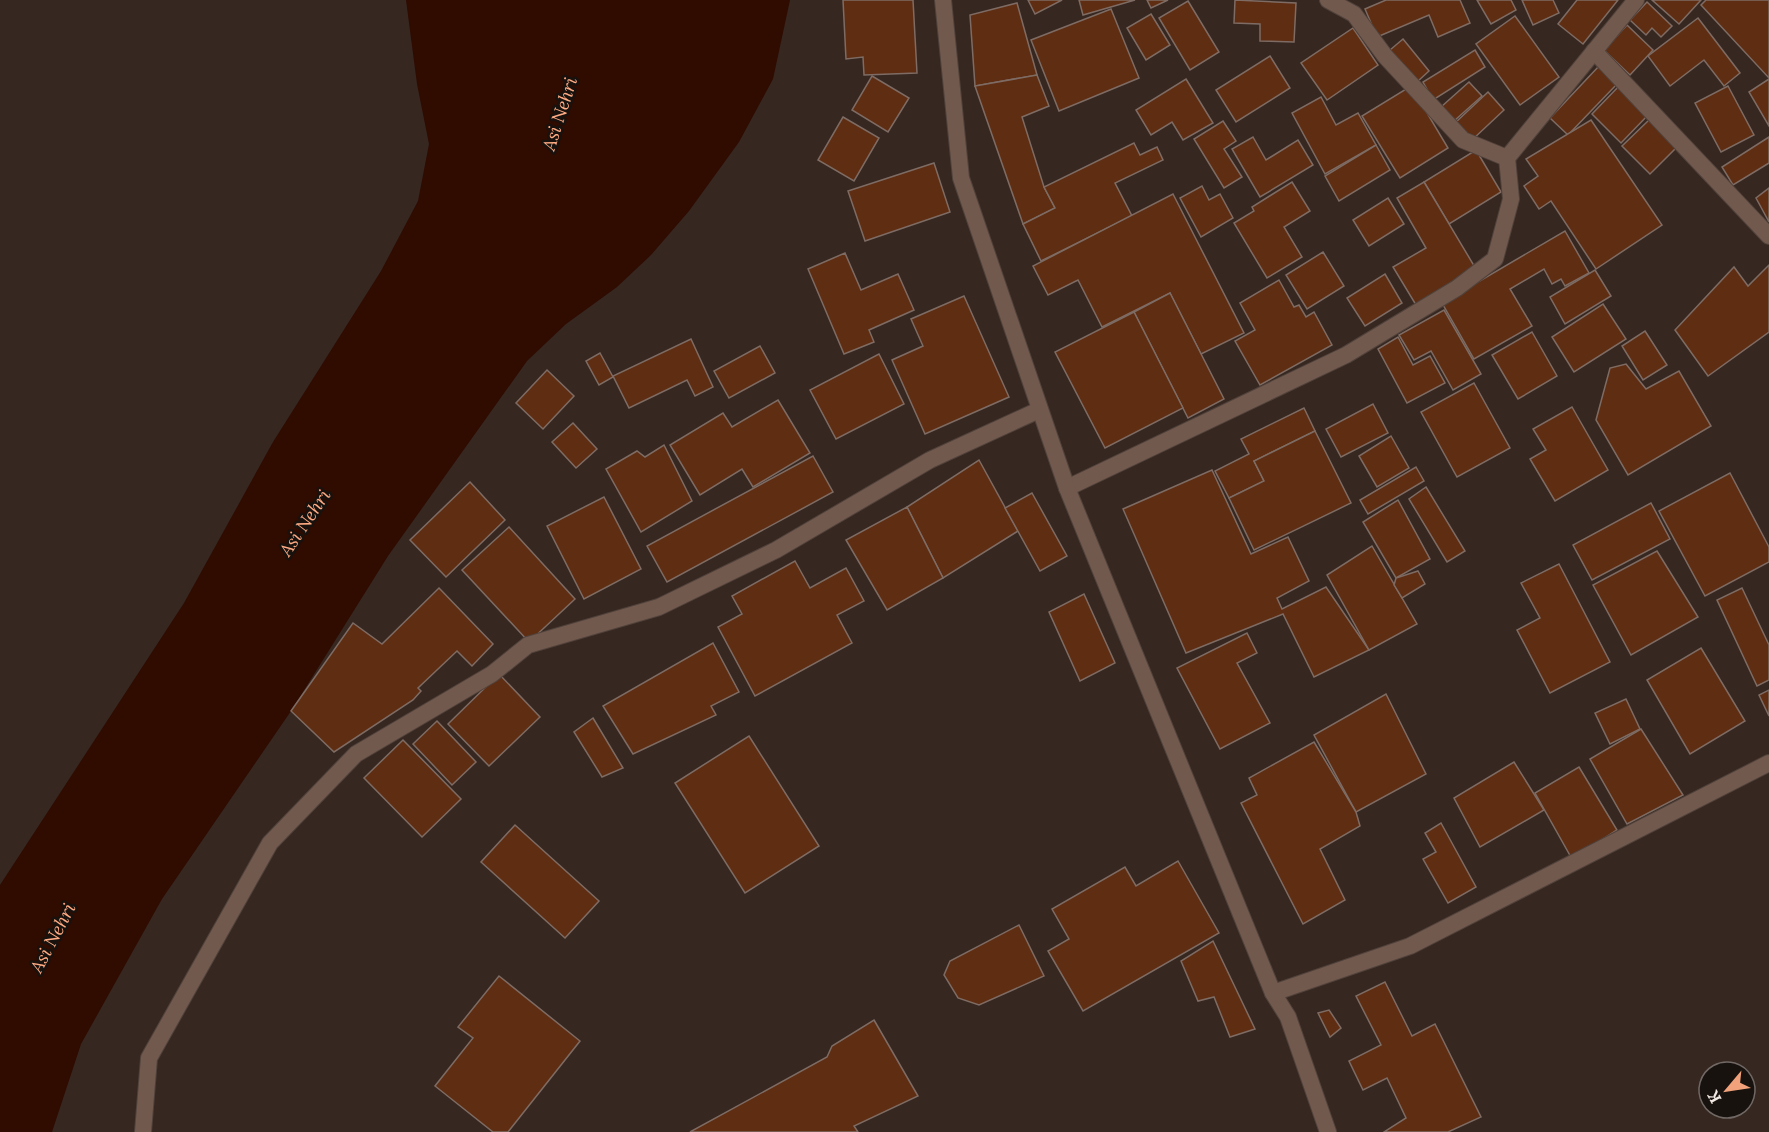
<svg xmlns="http://www.w3.org/2000/svg" width="1769" height="1132" font-family="Lora,serif">
	<style>
		.water { fill: #2f0b00 }
		.building { fill: #5f2d12; stroke: #7e6c64; stroke-width: 1.5 }
		.lines { fill: none; stroke-linecap: round; stroke-linejoin: round }
		.minor-casing { stroke: #50423b; stroke-width: 18 }
		.tertiary-casing { stroke: #50423b; stroke-width: 18 }
		.minor { stroke: #72594e; stroke-width: 16 }
		.tertiary { stroke: #72594e; stroke-width: 16 }
		.labels { text-anchor: middle; stroke-width: 5; stroke-linejoin: round; paint-order: stroke }
		.water-label { font-size: 18px; font-style: italic; fill: #ffab83; stroke: #18120f }
	</style>
	<rect width="100%" height="100%" fill="#362720"/>
	<path class="water" d="M406,0H790L773,79L739,142L689,211L651,255L617,287L566,324L527,361L388,556L291,711L162,899L81,1044L52,1132H0V885L184,603L273,442L381,271L418,201L429,144L417,84Z"/>
	<g class="building">
		<path d="M843,0H913L917,73L864,75L863,57L846,59Z"/>
		<path d="M1028,0H1062L1035,14Z"/>
		<path d="M1079,0H1135L1083,15Z"/>
		<path d="M1147,0H1168L1151,8Z"/>
		<path d="M1235,0L1296,3L1294,42L1260,41V24L1234,23Z"/>
		<path d="M1386,0H1460L1470,23L1438,37L1429,15L1377,37L1365,9Z"/>
		<path d="M1477,0H1511L1516,10L1491,24Z"/>
		<path d="M1522,0H1553L1559,13L1533,25Z"/>
		<path d="M1577,0H1618L1583,44L1558,24Z"/>
		<path d="M1652,0H1701L1679,24Z"/>
		<path d="M1706,0H1769V78L1701,5Z"/>
		<path d="M1188,1L1219,52L1190,70L1159,18Z"/>
		<path d="M1647,2L1672,26L1661,37L1652,28L1646,35L1630,20Z"/>
		<path d="M1017,3L1037,75L975,86L970,15Z"/>
		<path d="M1111,9L1139,78L1059,111L1031,40Z"/>
		<path d="M1151,14L1170,45L1146,60L1127,28Z"/>
		<path d="M1515,16L1559,77L1520,105L1476,44Z"/>
		<path d="M1698,18L1740,73L1724,86L1704,60L1670,86L1648,56Z"/>
		<path d="M1627,25L1653,50L1630,75L1604,50Z"/>
		<path d="M1353,28L1378,65L1327,100L1301,63Z"/>
		<path d="M1403,39L1429,71L1417,82L1390,50Z"/>
		<path d="M1475,50L1485,67L1433,100L1423,82Z"/>
		<path d="M1270,56L1290,88L1236,122L1216,90Z"/>
		<path d="M1599,66L1617,84L1568,135L1550,118Z"/>
		<path d="M1037,75L1049,106L1022,117L1044,187L1055,208L1023,224L975,86Z"/>
		<path d="M872,76L909,98L888,132L852,110Z"/>
		<path d="M1186,79L1213,123L1183,140L1172,122L1151,135L1136,110Z"/>
		<path d="M1769,79V126L1749,92Z"/>
		<path d="M1469,82L1482,96L1454,121L1441,107Z"/>
		<path d="M1620,85L1649,114L1621,143L1592,114Z"/>
		<path d="M1411,86L1448,148L1400,178L1362,116Z"/>
		<path d="M1728,86L1754,135L1721,152L1695,103Z"/>
		<path d="M1488,92L1504,110L1472,140L1456,122Z"/>
		<path d="M1321,97L1336,125L1358,113L1376,145L1325,174L1292,113Z"/>
		<path d="M843,117L879,138L854,181L818,160Z"/>
		<path d="M1591,120L1662,225L1596,269L1551,201L1539,209L1524,186L1538,176L1526,159Z"/>
		<path d="M1649,120L1677,147L1650,174L1622,146Z"/>
		<path d="M1223,121L1236,141L1224,149L1242,177L1224,188L1194,139Z"/>
		<path d="M1253,137L1266,160L1298,140L1313,165L1260,197L1232,149Z"/>
		<path d="M1769,137V163L1733,185L1722,167Z"/>
		<path d="M1134,143L1140,155L1157,147L1163,160L1115,183L1132,216L1041,261L1023,224L1055,208L1044,187Z"/>
		<path d="M1376,145L1390,170L1339,201L1325,176Z"/>
		<path d="M1476,150L1501,192L1449,224L1424,182Z"/>
		<path d="M934,163L950,212L865,241L848,191Z"/>
		<path d="M1292,182L1310,211L1284,227L1302,257L1267,278L1234,223L1254,211L1252,207Z"/>
		<path d="M1424,182L1476,269L1416,305L1393,267L1426,248L1397,198Z"/>
		<path d="M1202,186L1209,200L1220,194L1233,218L1201,237L1180,198Z"/>
		<path d="M1769,188V222L1756,198Z"/>
		<path d="M1173,194L1244,333L1201,354L1170,293L1102,327L1078,280L1048,295L1033,266Z"/>
		<path d="M1388,198L1404,224L1369,246L1353,220Z"/>
		<path d="M1565,231L1589,273L1565,286L1561,279L1552,284L1544,269L1510,289L1532,326L1474,359L1442,303Z"/>
		<path d="M1323,252L1344,286L1307,309L1286,275Z"/>
		<path d="M845,253L861,290L898,274L914,310L869,330L874,342L844,354L808,269Z"/>
		<path d="M1769,265V332L1708,376L1675,330L1734,267L1748,286Z"/>
		<path d="M1595,270L1611,296L1565,324L1550,297Z"/>
		<path d="M1385,274L1402,303L1365,326L1347,298Z"/>
		<path d="M1279,280L1294,307L1299,305L1306,317L1314,312L1332,345L1260,385L1235,341L1255,330L1240,303Z"/>
		<path d="M1170,293L1224,399L1188,418L1134,312Z"/>
		<path d="M964,296L1009,397L925,434L892,360L923,346L911,319Z"/>
		<path d="M1603,304L1626,339L1574,372L1552,337Z"/>
		<path d="M1444,310L1481,374L1453,390L1431,351L1414,360L1399,335Z"/>
		<path d="M1134,312L1183,408L1105,448L1055,352Z"/>
		<path d="M1645,331L1667,365L1643,380L1622,346Z"/>
		<path d="M1532,332L1557,376L1518,399L1492,355Z"/>
		<path d="M1398,337L1413,365L1430,356L1445,383L1407,403L1378,349Z"/>
		<path d="M691,339L713,387L695,396L687,380L629,408L613,376Z"/>
		<path d="M760,346L775,373L729,398L714,371Z"/>
		<path d="M600,353L613,377L599,385L586,361Z"/>
		<path d="M879,354L904,404L836,439L810,390Z"/>
		<path d="M1626,364L1646,389L1679,371L1711,426L1628,475L1596,420L1610,368Z"/>
		<path d="M547,370L574,396L543,429L516,403Z"/>
		<path d="M1474,383L1510,448L1457,477L1421,412Z"/>
		<path d="M778,400L810,453L753,487L742,469L700,495L670,445L723,413L732,427Z"/>
		<path d="M1373,404L1388,433L1341,457L1326,429Z"/>
		<path d="M1572,407L1608,470L1555,501L1530,459L1546,450L1533,429Z"/>
		<path d="M1304,408L1315,431L1254,461L1264,481L1229,498L1215,471L1249,454L1241,439Z"/>
		<path d="M573,423L597,449L576,468L552,442Z"/>
		<path d="M1315,431L1351,503L1254,550L1229,498L1264,481L1254,461Z"/>
		<path d="M1391,436L1409,468L1377,487L1359,456Z"/>
		<path d="M664,445L692,501L641,532L606,469L637,451L645,457Z"/>
		<path d="M813,456L833,492L667,582L647,546Z"/>
		<path d="M979,460L1018,531L943,578L907,507Z"/>
		<path d="M1416,467L1424,481L1368,514L1360,500Z"/>
		<path d="M1212,470L1251,554L1288,537L1309,581L1277,598L1282,609L1326,587L1369,650L1314,677L1283,614L1186,653L1123,509Z"/>
		<path d="M1730,473L1769,547V562L1705,596L1659,511Z"/>
		<path d="M470,482L505,520L446,577L410,540Z"/>
		<path d="M1426,487L1465,551L1447,562L1409,499Z"/>
		<path d="M1032,493L1067,556L1040,571L1005,508Z"/>
		<path d="M604,497L641,569L584,599L547,526Z"/>
		<path d="M1398,500L1430,559L1396,578L1363,522Z"/>
		<path d="M1651,503L1670,539L1592,580L1573,545Z"/>
		<path d="M907,507L943,578L887,610L846,540Z"/>
		<path d="M509,527L575,599L529,642L462,570Z"/>
		<path d="M1372,546L1417,624L1369,650L1327,575Z"/>
		<path d="M1657,551L1698,617L1631,655L1593,585Z"/>
		<path d="M795,561L810,588L846,568L864,601L837,615L852,643L755,696L718,627L742,614L732,596Z"/>
		<path d="M1559,564L1610,662L1550,693L1517,630L1540,618L1521,583Z"/>
		<path d="M1418,571L1425,584L1402,598L1394,585L1396,578Z"/>
		<path d="M439,588L493,644L472,666L457,651L418,688L421,691L413,700L334,752L291,711L353,623L382,644Z"/>
		<path d="M1742,588L1769,645V680L1757,686L1717,600Z"/>
		<path d="M1084,594L1115,663L1080,681L1049,612Z"/>
		<path d="M1247,633L1257,653L1237,663L1270,723L1220,749L1177,668Z"/>
		<path d="M713,643L739,692L711,706L716,715L633,754L603,706Z"/>
		<path d="M1701,648L1745,721L1690,754L1647,680Z"/>
		<path d="M499,674L540,717L489,766L448,724Z"/>
		<path d="M1769,690V716L1759,695Z"/>
		<path d="M1386,694L1426,774L1356,812L1314,735Z"/>
		<path d="M1626,699L1640,729L1610,744L1595,713Z"/>
		<path d="M593,718L623,768L602,777L574,732Z"/>
		<path d="M437,721L476,762L452,785L413,744Z"/>
		<path d="M1641,729L1683,795L1627,824L1590,759Z"/>
		<path d="M749,736L819,846L745,893L675,783Z"/>
		<path d="M403,740L461,799L422,837L364,778Z"/>
		<path d="M1314,742L1356,812L1360,826L1320,849L1345,900L1303,924L1241,803L1257,795L1249,778Z"/>
		<path d="M1514,762L1544,810L1480,847L1454,798Z"/>
		<path d="M1579,767L1617,830L1572,859L1535,793Z"/>
		<path d="M1441,823L1476,887L1448,903L1423,859L1436,852L1425,833Z"/>
		<path d="M515,825L599,901L565,938L481,862Z"/>
		<path d="M1178,861L1219,933L1083,1011L1048,951L1069,939L1052,909L1125,867L1136,886Z"/>
		<path d="M1019,925L1044,976L979,1005L958,998L944,975L950,961Z"/>
		<path d="M1213,941L1255,1029L1230,1037L1214,997L1198,1001L1181,961Z"/>
		<path d="M499,976L580,1041L508,1132H493L435,1086L473,1038L458,1027Z"/>
		<path d="M1385,982L1412,1036L1435,1024L1481,1117L1448,1132H1384L1406,1118L1387,1078L1363,1090L1349,1061L1381,1045L1356,996Z"/>
		<path d="M1329,1010L1341,1028L1330,1037L1318,1013Z"/>
		<path d="M874,1020L918,1096L854,1126L858,1132H690L827,1057L832,1046Z"/>
	</g>
	<g class="lines">
		<g class="minor-casing">
			<g id="minor">
				<path d="M1328,0L1354,14L1385,56L1463,140L1507,158"/>
				<path d="M1594,51L1769,236"/>
				<path d="M1067,488L1346,355L1457,288L1495,259L1511,199L1507,158L1636,0"/>
				<path d="M1273,993L1410,946L1769,763"/>
				<path d="M143,1132L149,1058L270,843L356,754L492,674L528,645L659,607L776,550L930,460L1039,410"/>
			</g>
		</g>
		<g class="tertiary-casing">
			<path id="tertiary" d="M943,0L961,178L1067,488L1273,993L1288,1017L1328,1132"/>
		</g>
		<use href="#minor" class="minor"/>
		<use href="#tertiary" class="tertiary"/>
	</g>
	<g class="labels">
		<g class="water-label">
			<text transform="translate(560 114) rotate(-72)" y="6">Asi Nehri</text>
			<text transform="translate(305 523) rotate(-56)" y="6">Asi Nehri</text>
			<text transform="translate(53 938) rotate(-62)" y="6">Asi Nehri</text>
		</g>
	</g>
	<g transform="translate(1727 1090) rotate(241)"><circle r="28" fill="#18120f" stroke="#706864" stroke-width="1.5"/>
	<path d="M0-4.5L10 22L0 15L-10 22Z" fill="#f1a27b"/>
	<text y="-9" font-size="16" font-weight="bold" text-anchor="middle" fill="#f3e9e4">K</text>
	</g>
</svg>
